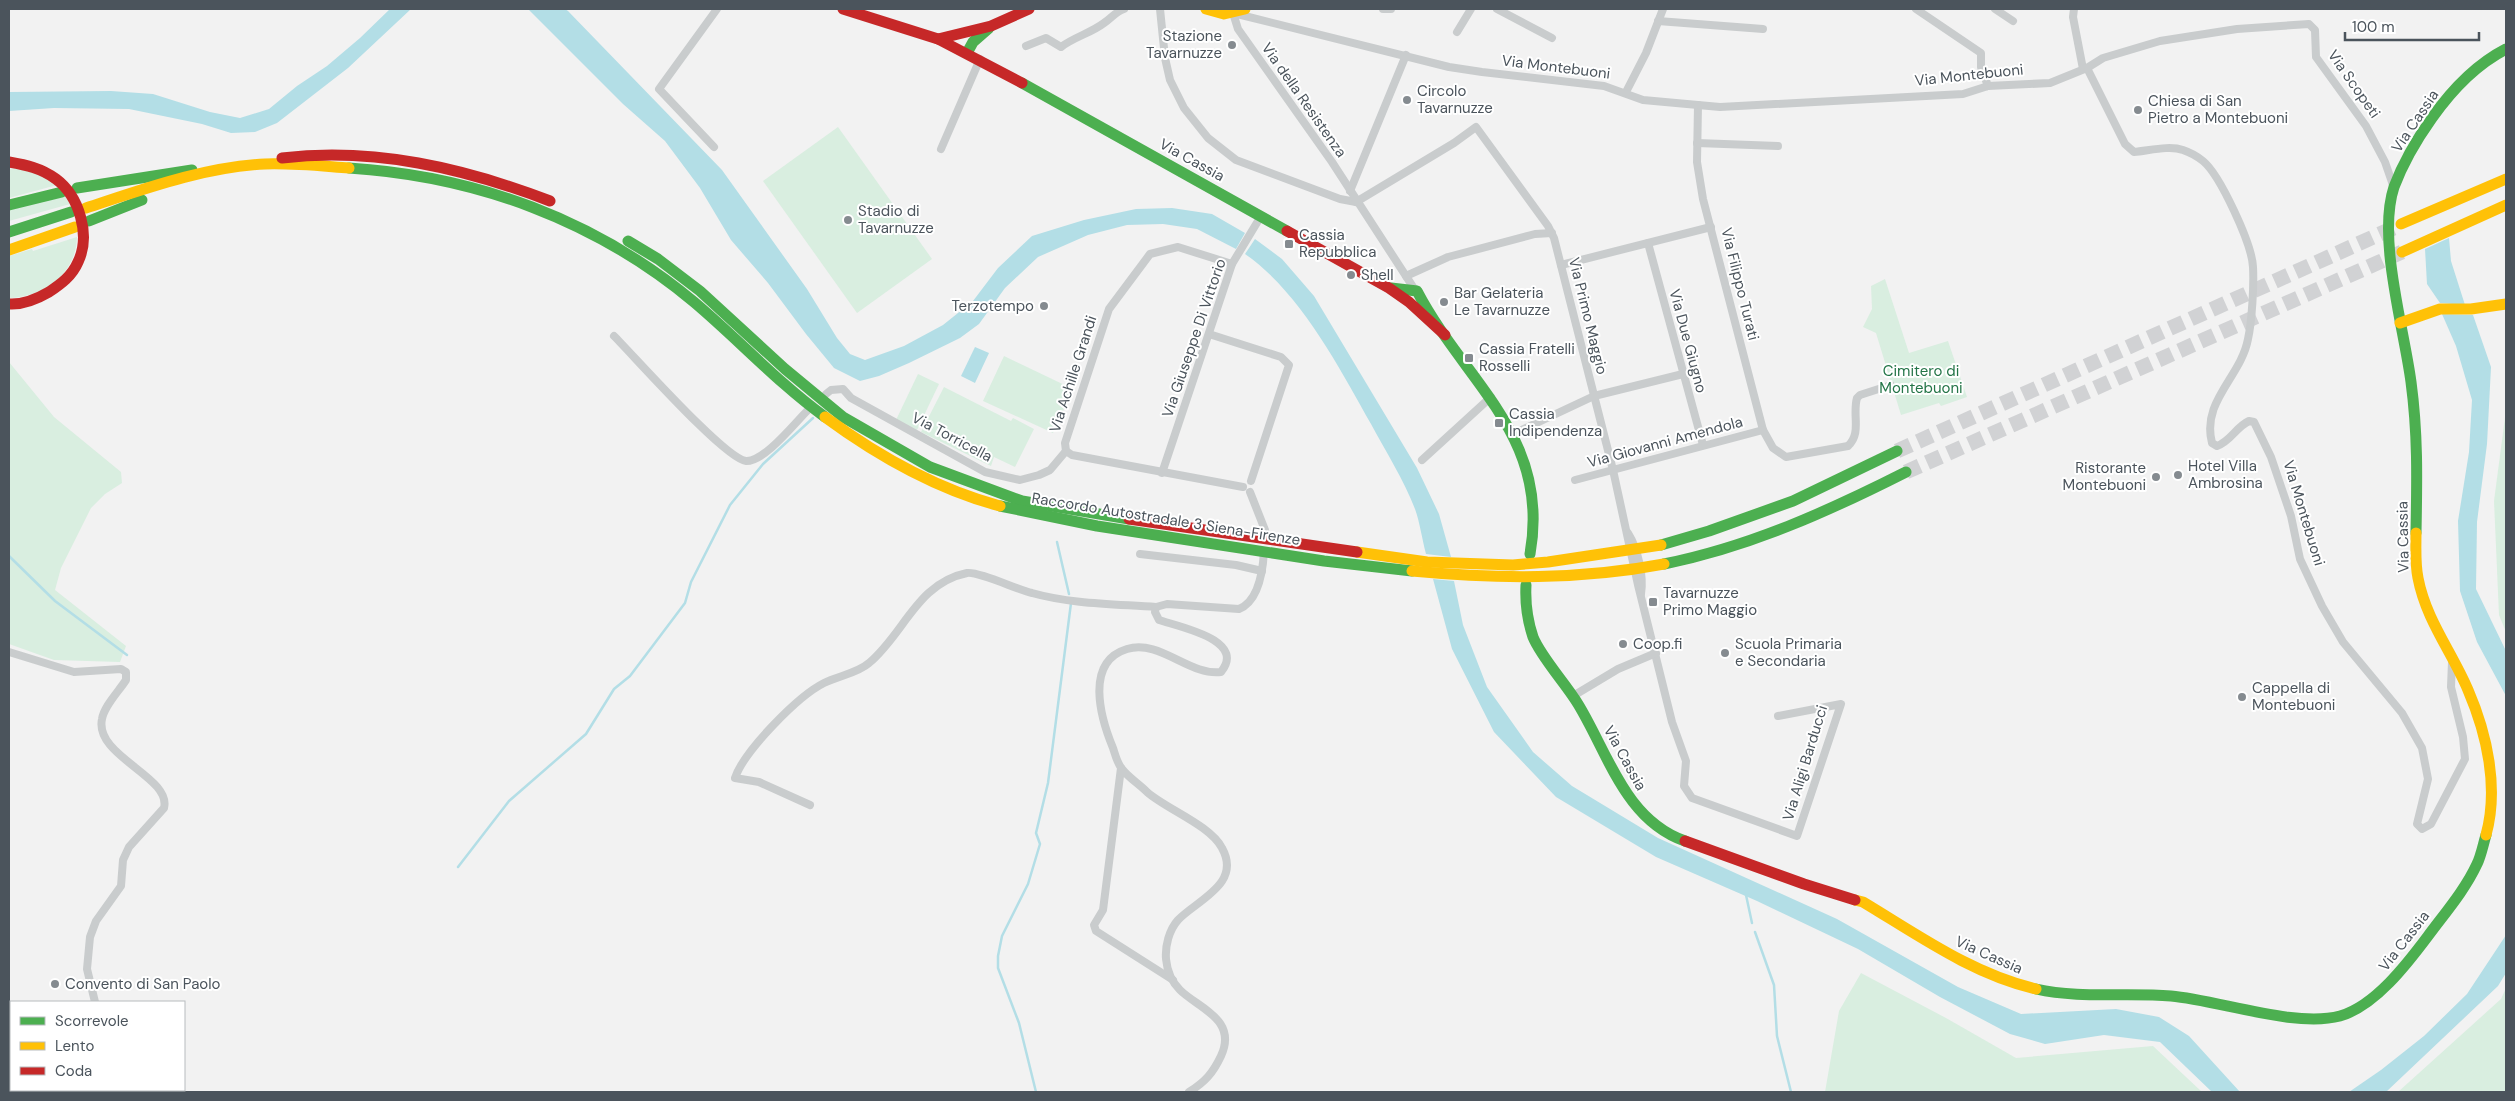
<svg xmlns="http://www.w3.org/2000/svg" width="2515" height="1101" font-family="'DM Sans',sans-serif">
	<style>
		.green { fill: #d9eee0 }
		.water { fill: #b3dee6 }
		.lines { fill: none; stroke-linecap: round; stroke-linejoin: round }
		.stream { stroke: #b3dee6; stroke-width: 2.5 }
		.highway-tunnel { stroke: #d1d2d4; stroke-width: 15; stroke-dasharray: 15 8; stroke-linecap: butt }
		.street { stroke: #c9cccd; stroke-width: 8 }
		.fast { stroke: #4caf50; stroke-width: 11 }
		.slow { stroke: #ffc107; stroke-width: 11 }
		.jam { stroke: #c62828; stroke-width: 11 }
		.poi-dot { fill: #858b90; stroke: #fff; stroke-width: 2 }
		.labels { text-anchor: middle; stroke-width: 4; stroke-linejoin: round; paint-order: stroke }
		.poi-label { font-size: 15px; fill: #4b545c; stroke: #fff; text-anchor: start }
		.street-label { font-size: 15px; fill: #4b545c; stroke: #fff }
		.park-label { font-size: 15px; fill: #247548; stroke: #fff }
	</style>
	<rect width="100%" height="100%" fill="#f2f2f2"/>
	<g class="green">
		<path d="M838,127L932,259L857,313L763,181Z"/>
		<path d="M16,168L38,173L57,185L9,198V169Z"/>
		<path d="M65,194L70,204L9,221V208Z"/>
		<path d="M77,237C76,274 44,297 9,298V256L32,249L33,251Z"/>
		<path d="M1885,279L1909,353L1948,341L1967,397L1941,406L1939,403L1901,415L1876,333L1863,327L1872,309L1871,286Z"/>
		<path d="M1004,356L1073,389L1053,433L983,401Z"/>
		<path d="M9,362L54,417L121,472L122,483L105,494L91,508L61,568L55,590L126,646L120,662L54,660L9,644Z"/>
		<path d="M918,374L939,384L917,430L896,420Z"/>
		<path d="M944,387L1011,421L1013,418L1034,429L1015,467L994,457L991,466L921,432Z"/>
		<path d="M2506,410V632L2499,615L2494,501Z"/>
		<path d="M1861,973L1946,1018L2016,1058L2153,1046L2202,1092H1825L1839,1011Z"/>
		<path d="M2506,988V1092H2398L2501,999Z"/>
	</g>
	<g class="water">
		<path d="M390,9H411L348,68L277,123L255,132L231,133L202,124L129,109L54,108L9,111V92L111,91L153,94L210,112L240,118L269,109L297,86L327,66L360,38Z"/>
		<path d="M528,9H565L568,11L722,170L807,289L837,338L850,354L865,360L904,346L943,325L973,301L998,268L1032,236L1084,220L1136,209L1172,208L1212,214L1245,233L1236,249L1197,229L1163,224L1127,225L1088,235L1038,257L1005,288L979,324L960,338L909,363L879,376L860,381L834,368L806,334L768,283L731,240L700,188L665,141L623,104Z"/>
		<path d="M2449,238L2451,261L2465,305L2440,303L2427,284L2425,249Z"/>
		<path d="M1255,239L1282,259L1314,296L1417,468L1439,514L1451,557L1426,554C1422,539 1420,523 1415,509C1404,480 1386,452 1371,424C1339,367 1300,292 1245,254Z"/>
		<path d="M2442,314L2473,315L2491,367L2487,444L2477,522L2476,589L2506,651V696L2477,642L2460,591L2458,521L2469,452L2472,400L2456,346Z"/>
		<path d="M975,347L989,353L975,383L961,376Z"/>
		<path d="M1433,579L1454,581L1463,625L1487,687L1533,752L1572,786L1658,838L1837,919L1958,987L2021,1014L2116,1009L2159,1017L2189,1036L2240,1092H2212L2160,1042L2104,1035L2045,1044L2010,1034L1940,997L1858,949L1757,901L1656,857L1556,797L1494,732L1452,649Z"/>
		<path d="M2506,935V973L2498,986L2386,1092H2349L2381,1070L2424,1036L2467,994Z"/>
	</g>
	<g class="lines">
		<g class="stream">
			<path d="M1057,542L1069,594"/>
			<path d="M9,556L55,601L127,655"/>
			<path d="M458,867L509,801L586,734L614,689L630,676L685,603L691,582L730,505L763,464L813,418"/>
			<path d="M1746,895L1752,923"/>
			<path d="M1755,932L1774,985L1777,1036L1791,1092"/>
			<path d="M1036,1092L1019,1023L998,968V956L1002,936L1028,884L1040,844L1036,833L1048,783L1071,603"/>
		</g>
		<g class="highway-tunnel">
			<path d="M1897,451L2400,225"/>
			<path d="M1906,472L2402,252"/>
		</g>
		<g class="street">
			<path d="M1160,9L1165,58L1170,80L1184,108L1208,138L1236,160L1340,199L1356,202"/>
			<path d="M1383,9H1391"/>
			<path d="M1497,9L1552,38"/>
			<path d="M1916,9L1981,53V67L1988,86"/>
			<path d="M1995,9L2013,21"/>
			<path d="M2074,9L2073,17L2083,69"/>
			<path d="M1658,21L1763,29"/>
			<path d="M1457,32L1471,9"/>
			<path d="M1026,46L1046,38L1061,47C1074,37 1091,33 1104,23C1112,18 1115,12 1124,9"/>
			<path d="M2087,68L2125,144L2134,152C2148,151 2169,145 2183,150C2189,152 2198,157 2203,161C2220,175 2252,244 2253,267C2254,285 2252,321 2248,339C2241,377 2201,401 2212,443L2217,446C2231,441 2236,427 2249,421L2254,422L2271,457L2291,516L2300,559L2322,606L2343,642L2402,713L2422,748L2428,779L2417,824L2422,829L2431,824L2465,759L2463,737L2451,687L2452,662"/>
			<path d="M1626,92L1646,53L1663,9"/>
			<path d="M1698,105L1697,162L1703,199L1763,430L1773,448L1786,457L1848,446C1862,433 1852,415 1857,398L1860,395L1891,385"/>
			<path d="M1697,143L1778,146"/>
			<path d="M714,147L659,89L717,9"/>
			<path d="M941,149L980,59"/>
			<path d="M1350,191L1406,55"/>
			<path d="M1356,202L1454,143L1476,127L1548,226L1554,238L1613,470L1638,585L1672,722L1686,761L1684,786L1692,798L1797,836L1841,704L1778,716"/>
			<path d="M1648,243L1703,445"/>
			<path d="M1561,265L1711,227"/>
			<path d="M1406,276L1448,257L1535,234L1552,233"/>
			<path d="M1415,290L1332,162L1238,29L1233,13L1449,67L1482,72L1604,86L1643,100L1720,107L1963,94L1988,86L2050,83L2087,68L2103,58L2160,41L2237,29L2309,24L2315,30L2316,57L2366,126L2385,162L2394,188"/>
			<path d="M1209,334L1281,357L1289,365L1251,481"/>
			<path d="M614,336C635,357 725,459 746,461C764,462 794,424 807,411"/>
			<path d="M826,394L831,390L843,389L851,398L985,472L1020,480L1039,475L1050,470L1066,451"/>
			<path d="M1511,435L1594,396L1683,374"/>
			<path d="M1066,451L1065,443L1109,309L1150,254L1178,247L1232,264"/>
			<path d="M1066,451L1072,455L1243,487"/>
			<path d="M1422,460L1491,397"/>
			<path d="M1162,473L1232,264L1261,216"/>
			<path d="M1575,480L1763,430"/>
			<path d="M1250,492L1265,530V539"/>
			<path d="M1628,533C1638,549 1644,576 1641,594"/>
			<path d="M1140,554L1236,565L1262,571"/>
			<path d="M9,652L74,672L121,669L126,672V680C119,691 104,706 102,719C94,756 172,777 164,808L129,847L123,860L121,886L96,921L90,937L87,969L95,1002"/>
			<path d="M1573,696L1618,669L1656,653"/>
			<path d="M1121,768L1103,910L1094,925L1096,931L1173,980"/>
			<path d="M810,805L759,782L735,778C744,751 798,696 824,683C838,676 858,673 869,663C904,634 917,583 967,573C978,571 1018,590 1032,593C1071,604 1115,604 1156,607"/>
			<path d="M135,1090L136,1092"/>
			<path d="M1189,1092C1205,1082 1213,1073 1221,1056C1238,1019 1198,1008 1180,990C1172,982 1167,970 1166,959C1165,946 1169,930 1178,920C1197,900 1242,884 1222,848C1210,825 1166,809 1147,792C1139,784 1128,777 1122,769C1117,763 1115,754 1113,748C1101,719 1084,662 1127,649C1160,639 1189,676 1221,672C1247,640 1180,627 1159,620L1155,612L1156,607L1167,604L1239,609C1259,601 1263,569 1264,551"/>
		</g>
		<g class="fast">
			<path d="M967,53L973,42L989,28"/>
			<path d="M1022,83L1287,231"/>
			<path d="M349,168C476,176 596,220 694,302C739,340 777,382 825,417"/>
			<path d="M77,188L192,170"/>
			<path d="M9,205L62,192"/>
			<path d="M89,221L142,200"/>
			<path d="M9,232L71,212"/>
			<path d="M628,241L658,259L700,291L785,369L843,417L930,467L1022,501L1129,519"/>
			<path d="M1391,288L1417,291C1465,383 1551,436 1530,554"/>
			<path d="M1000,506L1097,526L1324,561L1412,571"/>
			<path d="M2416,533C2417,480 2418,434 2411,382C2404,328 2377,238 2394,187C2403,163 2417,139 2432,118C2451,91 2477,64 2506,49"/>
			<path d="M1661,545L1709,531L1793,501L1897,451"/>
			<path d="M1664,564C1749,547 1829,511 1906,472"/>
			<path d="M1526,585C1525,604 1527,619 1533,637C1541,657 1566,684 1578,704C1608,753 1625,820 1685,841"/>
			<path d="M2036,989C2080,999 2127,992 2171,996C2218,1000 2295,1028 2340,1016C2375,1006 2407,964 2428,936C2445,913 2465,890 2477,864C2481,856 2483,845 2486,835"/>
		</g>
		<g class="slow">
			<path d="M1206,9L1224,14L1245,9"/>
			<path d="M86,208C144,189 204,167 265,164C293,163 321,166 349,168"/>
			<path d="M2401,224L2506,179"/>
			<path d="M9,250L75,227"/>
			<path d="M2402,252L2506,205"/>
			<path d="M2400,323L2440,309H2471L2506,304"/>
			<path d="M825,417C878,456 936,489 1000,506"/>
			<path d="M2416,533C2416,548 2415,564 2418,578C2426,620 2452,652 2468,690C2487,734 2499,788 2486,835"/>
			<path d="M1357,552L1427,562L1513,565L1548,562L1661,545"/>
			<path d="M1412,571C1497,579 1580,580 1664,564"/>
			<path d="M1855,900L1863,902C1918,935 1972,974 2036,989"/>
		</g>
		<g class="jam">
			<path d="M843,9L938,39L1022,83"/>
			<path d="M938,39L991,26L1029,9"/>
			<path d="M282,158C374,147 464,168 550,201"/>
			<path d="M9,162C26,165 41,168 56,179C79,196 91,235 78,262C72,276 61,284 49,292C37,299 24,305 9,304"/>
			<path d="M1287,231L1389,288L1409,302L1445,335"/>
			<path d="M1129,519L1357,552"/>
			<path d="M1685,841L1804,884L1855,900"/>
		</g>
	</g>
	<g class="poi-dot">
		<circle cx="1232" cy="45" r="5"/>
		<circle cx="1407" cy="100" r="5"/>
		<circle cx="2138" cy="110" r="5"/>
		<circle cx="848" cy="220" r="5"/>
		<rect x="1284" y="239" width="10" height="10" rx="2.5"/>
		<circle cx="1351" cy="275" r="5"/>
		<circle cx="1444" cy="302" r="5"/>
		<circle cx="1044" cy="306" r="5"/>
		<rect x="1464" y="353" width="10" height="10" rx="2.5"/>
		<rect x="1494" y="418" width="10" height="10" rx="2.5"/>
		<circle cx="2178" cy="475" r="5"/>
		<circle cx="2156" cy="477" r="5"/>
		<rect x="1648" y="597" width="10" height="10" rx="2.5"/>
		<circle cx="1623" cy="644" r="5"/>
		<circle cx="1725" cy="653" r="5"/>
		<circle cx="2242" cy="697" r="5"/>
		<circle cx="55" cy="984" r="5"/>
	</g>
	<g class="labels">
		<g class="poi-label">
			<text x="1222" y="41" text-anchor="end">Stazione<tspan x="1222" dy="17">Tavarnuzze</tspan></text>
			<text x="1417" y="96">Circolo<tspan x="1417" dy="17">Tavarnuzze</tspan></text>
			<text x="2148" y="106">Chiesa di San<tspan x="2148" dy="17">Pietro a Montebuoni</tspan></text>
			<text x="858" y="216">Stadio di<tspan x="858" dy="17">Tavarnuzze</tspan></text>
			<text x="1299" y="240">Cassia<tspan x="1299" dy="17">Repubblica</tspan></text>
			<text x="1361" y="280">Shell</text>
			<text x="1454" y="298">Bar Gelateria<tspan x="1454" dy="17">Le Tavarnuzze</tspan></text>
			<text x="1034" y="311" text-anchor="end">Terzotempo</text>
			<text x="1479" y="354">Cassia Fratelli<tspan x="1479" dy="17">Rosselli</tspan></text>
			<text x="1509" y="419">Cassia<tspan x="1509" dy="17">Indipendenza</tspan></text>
			<text x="2188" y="471">Hotel Villa<tspan x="2188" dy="17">Ambrosina</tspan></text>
			<text x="2146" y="473" text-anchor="end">Ristorante<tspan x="2146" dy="17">Montebuoni</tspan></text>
			<text x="1663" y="598">Tavarnuzze<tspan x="1663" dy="17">Primo Maggio</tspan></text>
			<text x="1633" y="649">Coop.fi</text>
			<text x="1735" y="649">Scuola Primaria<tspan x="1735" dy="17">e Secondaria</tspan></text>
			<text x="2252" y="693">Cappella di<tspan x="2252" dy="17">Montebuoni</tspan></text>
			<text x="65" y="989">Convento di San Paolo</text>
		</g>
		<g class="street-label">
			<text transform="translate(1556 67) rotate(7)" y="5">Via Montebuoni</text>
			<text transform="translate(1969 75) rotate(-6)" y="5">Via Montebuoni</text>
			<text transform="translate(2354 84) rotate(55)" y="5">Via Scopeti</text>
			<text transform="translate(1304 100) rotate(55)" y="5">Via della Resistenza</text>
			<text transform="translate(2415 121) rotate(-56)" y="5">Via Cassia</text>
			<text transform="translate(1192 160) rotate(29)" y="5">Via Cassia</text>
			<text transform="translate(1740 284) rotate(76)" y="5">Via Filippo Turati</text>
			<text transform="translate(1588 316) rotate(76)" y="5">Via Primo Maggio</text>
			<text transform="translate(1194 338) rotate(-71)" y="5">Via Giuseppe Di Vittorio</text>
			<text transform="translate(1688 341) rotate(75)" y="5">Via Due Giugno</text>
			<text transform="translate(1073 374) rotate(-72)" y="5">Via Achille Grandi</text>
			<text transform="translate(952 437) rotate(28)" y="5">Via Torricella</text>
			<text transform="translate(1665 442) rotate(-15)" y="5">Via Giovanni Amendola</text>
			<text transform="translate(2304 513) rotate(73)" y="5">Via Montebuoni</text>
			<text transform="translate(1166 519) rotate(9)" y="5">Raccordo Autostradale 3 Siena-Firenze</text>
			<text transform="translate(2403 537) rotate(-91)" y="5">Via Cassia</text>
			<text transform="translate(1625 758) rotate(61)" y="5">Via Cassia</text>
			<text transform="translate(1805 763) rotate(-73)" y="5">Via Aligi Barducci</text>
			<text transform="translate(2404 941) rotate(-52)" y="5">Via Cassia</text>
			<text transform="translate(1989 955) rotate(24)" y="5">Via Cassia</text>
		</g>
		<g class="park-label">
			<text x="1921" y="376">Cimitero di<tspan x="1921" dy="17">Montebuoni</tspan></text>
		</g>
	</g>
	<rect width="2515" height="1101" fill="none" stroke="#4b545c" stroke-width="20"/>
	<rect x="10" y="1001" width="175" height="90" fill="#ffffff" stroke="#b7bbbe"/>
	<rect x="20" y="1017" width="25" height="8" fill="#4caf50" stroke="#b7bbbe"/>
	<text x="55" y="1026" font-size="15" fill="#4b545c">Scorrevole</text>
	<rect x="20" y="1042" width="25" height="8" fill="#ffc107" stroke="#b7bbbe"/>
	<text x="55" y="1051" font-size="15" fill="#4b545c">Lento</text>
	<rect x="20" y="1067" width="25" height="8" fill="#c62828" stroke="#b7bbbe"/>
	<text x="55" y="1076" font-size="15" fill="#4b545c">Coda</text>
	<path d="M2345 32v8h134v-8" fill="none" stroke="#4b545c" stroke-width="2.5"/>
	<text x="2352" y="32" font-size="15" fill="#4b545c" stroke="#ffffff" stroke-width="4" paint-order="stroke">100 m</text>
</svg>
